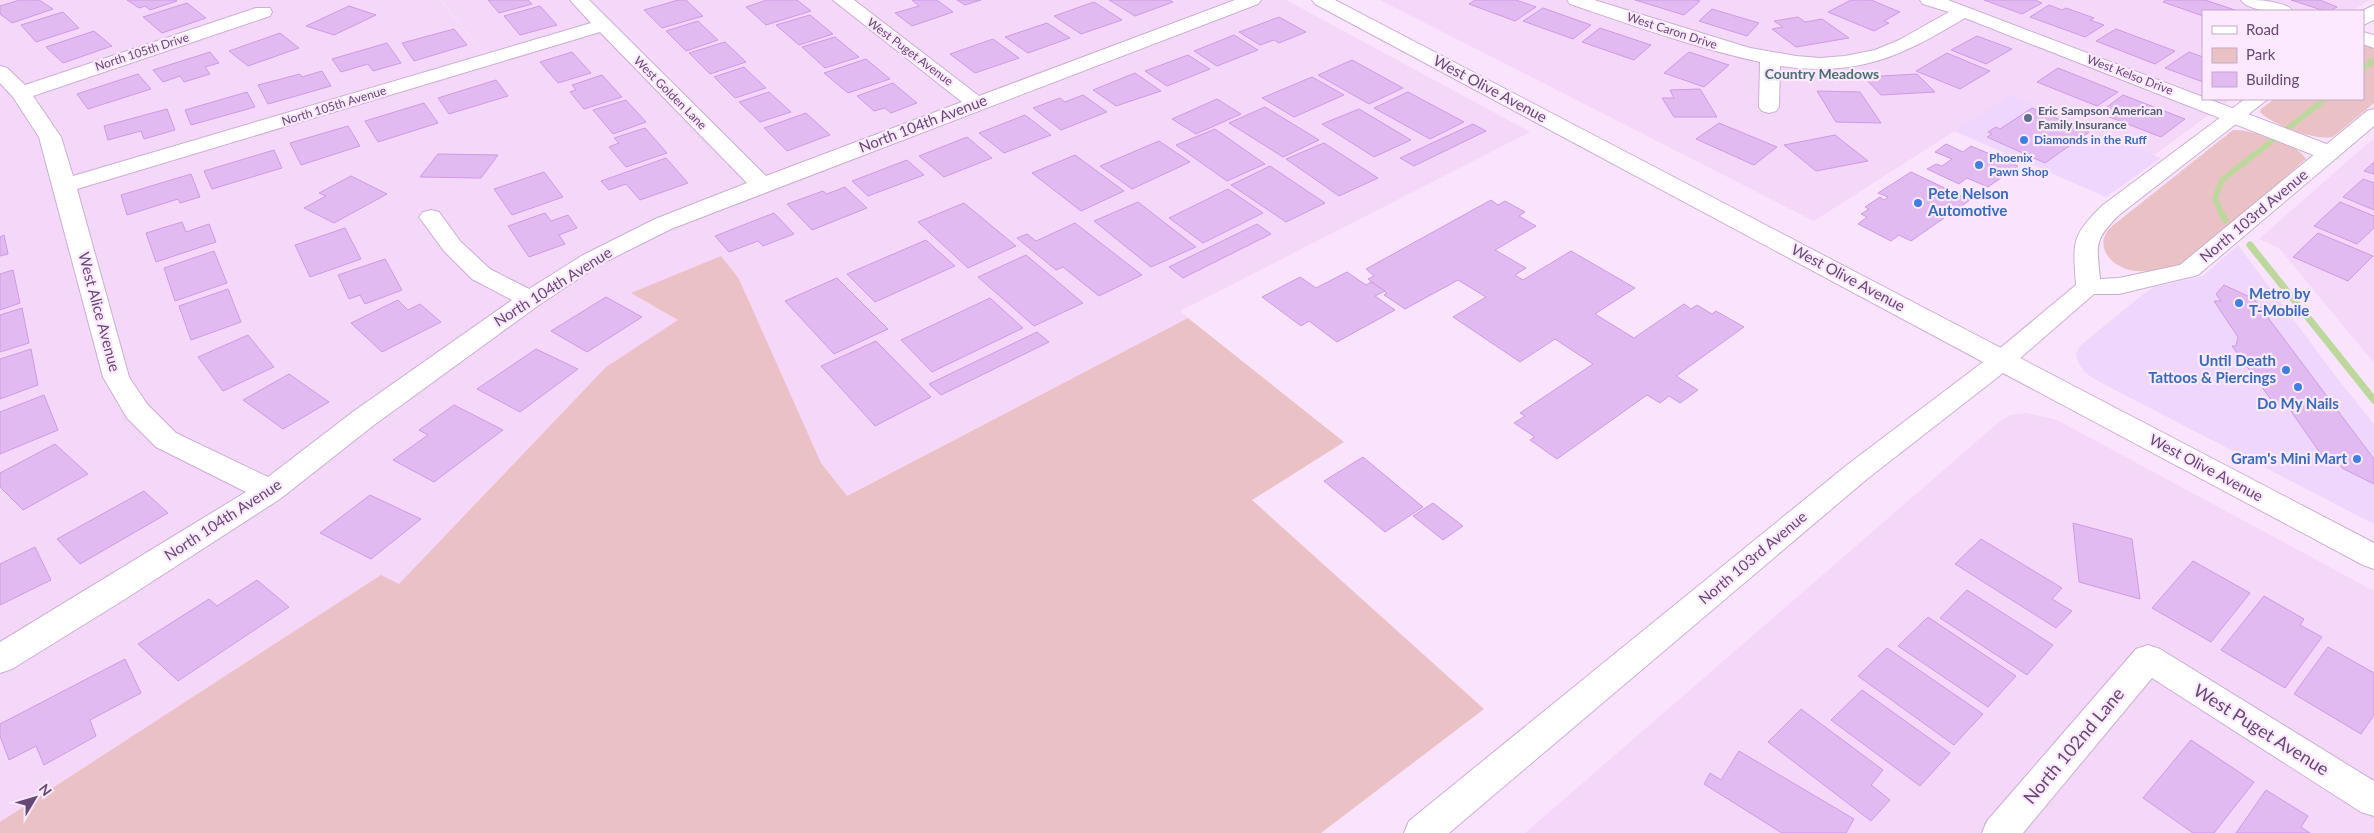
<svg xmlns="http://www.w3.org/2000/svg" width="2374" height="833" font-family="Lato,sans-serif">
	<style>
		.residential { fill: #f5d7f9 }
		.commercial { fill: #eed6fd }
		.green { fill: #eac1c5 }
		.lines { fill: none; stroke-linecap: round; stroke-linejoin: round }
		.stream-far1 { stroke: #bdd89d; stroke-width: 5.5 }
		.stream { stroke: #bdd89d; stroke-width: 7 }
		.building { fill: #e2baf2; stroke: #ce9ae5 }
		.minor-casing { stroke: #caaed3; stroke-width: 2 }
		.tertiary-casing { stroke: #caaed3; stroke-width: 2 }
		.secondary-casing { stroke: #ceadd8; stroke-width: 2 }
		.minor { fill: #fff; fill-rule: evenodd }
		.tertiary { fill: #fff; fill-rule: evenodd }
		.secondary { fill: #fff; fill-rule: evenodd }
		.service-dot { fill: #5c6f8a; stroke: #fde9ff; stroke-width: 2 }
		.shop-dot { fill: #3f7fe0; stroke: #fde9ff; stroke-width: 2 }
		.labels { text-anchor: middle; stroke-width: 4.5; stroke-linejoin: round; paint-order: stroke }
		.far-street-label { font-size: 12px; fill: #664875; stroke: #fde9ff }
		.far-service-label { font-size: 12px; font-weight: bold; fill: #4e5e75; stroke: #fde9ff; text-anchor: start }
		.far-shop-label { font-size: 12px; font-weight: bold; fill: #366cbe; stroke: #fde9ff; text-anchor: start }
		.far-neighbourhood-label { font-size: 14px; font-weight: bold; fill: #4b706f; stroke: #fde9ff }
		.street-label { font-size: 15px; fill: #664875; stroke: #fde9ff }
		.shop-label { font-size: 15px; font-weight: bold; fill: #366cbe; stroke: #fde9ff; text-anchor: start }
		.near-street-label { font-size: 18px; fill: #664875; stroke: #fde9ff }
	</style>
	<rect width="100%" height="100%" fill="#fae3fc"/>
	<g class="residential">
		<path d="M0,0H440L526,106L441,0H1286L1530,132L1180,311L1188,318L846,496L821,463L739,279L632,293L679,320L606,367L399,584L380,576L0,822Z"/>
		<path d="M1380,0H2369L2353,11H2203V99H2231L2154,155L2011,95L1814,221Z"/>
		<path d="M2374,138V363L2279,248L2259,239Z"/>
		<path d="M2026,413L2057,420L2374,591V833H1525L1999,422L2010,415Z"/>
	</g>
	<g class="commercial">
		<path d="M2011,95L2154,155L2161,158L2106,197L1954,131Z"/>
		<path d="M2238,245L2340,382L2374,424V524L2096,380L2084,372L2078,361L2076,354L2080,346L2141,296L2154,287L2203,276Z"/>
	</g>
	<g class="green">
		<path d="M2363,45L2374,48V103L2334,136C2319,143 2271,124 2260,112L2261,109L2274,99H2363Z"/>
		<path d="M2233,130C2250,129 2297,143 2306,159L2191,259C2175,267 2155,272 2137,271C2114,270 2091,247 2111,227Z"/>
		<path d="M721,256L739,279L821,463L847,496L1188,318L1344,442L1252,500L1484,709L1321,833H0V822L381,575L399,584L606,367L678,320L631,293Z"/>
	</g>
	<g class="lines">
		<g class="stream-far1">
			<path d="M2363,69L2374,60"/>
			<path d="M2223,217L2215,198L2222,180L2325,99"/>
		</g>
		<g class="stream">
			<path d="M2223,215L2225,220"/>
			<path d="M2250,245L2374,400"/>
		</g>
	</g>
	<g class="building">
		<path d="M20,0H39L53,9L12,23L0,14V6Z"/>
		<path d="M127,0H176L177,1L150,10L145,6L139,8Z"/>
		<path d="M488,0H528L532,4L499,13Z"/>
		<path d="M678,0H686L703,16L662,28L644,10Z"/>
		<path d="M767,0H797L811,11L766,25L746,7Z"/>
		<path d="M912,0H937L953,12L912,26L895,13L919,6Z"/>
		<path d="M957,0H981L965,5Z"/>
		<path d="M1109,0H1169L1173,2L1135,16Z"/>
		<path d="M1475,0H1516L1536,7L1515,21L1469,4Z"/>
		<path d="M1635,0H1696L1700,1L1684,15Z"/>
		<path d="M1851,0H1871L1900,12L1884,21L1889,23L1874,31L1828,12Z"/>
		<path d="M1984,0H2035L2042,3L2022,14Z"/>
		<path d="M2166,0H2205L2235,10L2203,11V16L2163,2Z"/>
		<path d="M2291,0H2320L2337,7L2330,11H2325Z"/>
		<path d="M1094,2L1122,20L1081,34L1054,16Z"/>
		<path d="M187,3L206,18L162,33L143,17Z"/>
		<path d="M2049,5L2062,10L2066,8L2094,18L2090,20L2104,25L2085,37L2030,17Z"/>
		<path d="M349,6L376,15L334,35L306,26Z"/>
		<path d="M540,6L557,25L520,35L504,16Z"/>
		<path d="M1543,8L1591,25L1573,39L1523,21Z"/>
		<path d="M1712,9L1759,23L1747,36L1699,21Z"/>
		<path d="M63,12L79,28L36,42L21,25Z"/>
		<path d="M810,15L833,34L799,45L776,25Z"/>
		<path d="M1279,17L1306,32L1279,43L1274,40L1260,45L1239,32Z"/>
		<path d="M1798,17L1805,22L1822,19L1849,38L1796,47L1772,29L1783,27L1774,21Z"/>
		<path d="M698,21L718,40L686,51L666,31Z"/>
		<path d="M1047,23L1070,38L1028,53L1005,37Z"/>
		<path d="M1600,28L1651,45L1634,60L1582,42Z"/>
		<path d="M454,29L467,45L414,61L402,43Z"/>
		<path d="M2116,29L2175,51L2155,64L2096,41Z"/>
		<path d="M94,31L112,46L63,63L46,47Z"/>
		<path d="M280,33L299,48L248,66L229,51Z"/>
		<path d="M1234,35L1258,50L1217,66L1194,51Z"/>
		<path d="M1977,36L2012,49L1986,64L1951,50Z"/>
		<path d="M835,37L859,57L825,68L802,47Z"/>
		<path d="M993,39L1019,58L975,73L950,54Z"/>
		<path d="M725,42L746,62L710,74L689,53Z"/>
		<path d="M387,43L401,63L373,71L368,64L341,72L332,59Z"/>
		<path d="M210,52L219,63L205,67L210,74L184,82L180,76L163,82L153,70Z"/>
		<path d="M572,52L591,73L558,83L540,62Z"/>
		<path d="M1689,52L1729,65L1704,87L1664,73Z"/>
		<path d="M2189,52L2203,57V82L2165,68Z"/>
		<path d="M1947,53L1990,71L1960,89L1916,71Z"/>
		<path d="M1188,55L1210,69L1167,86L1145,71Z"/>
		<path d="M866,59L890,79L848,93L824,73Z"/>
		<path d="M1352,60L1403,88L1369,104L1318,75Z"/>
		<path d="M744,67L766,88L735,98L714,77Z"/>
		<path d="M2058,68L2118,92L2097,106L2037,82Z"/>
		<path d="M322,71L331,86L268,104L258,85L300,74L302,77Z"/>
		<path d="M1135,73L1161,91L1116,106L1093,90Z"/>
		<path d="M138,74L151,89L88,109L77,94Z"/>
		<path d="M1917,74L1935,92L1881,95L1864,77Z"/>
		<path d="M602,75L622,97L584,109L570,92L576,90L572,85Z"/>
		<path d="M1312,77L1344,95L1294,117L1262,98Z"/>
		<path d="M496,80L508,96L449,114L438,98Z"/>
		<path d="M893,83L917,103L891,113L885,108L874,111L857,96Z"/>
		<path d="M1700,89L1717,117H1674L1662,98H1674L1670,90Z"/>
		<path d="M1817,91L1860,92L1881,123L1836,122Z"/>
		<path d="M247,92L255,107L191,125L185,110Z"/>
		<path d="M769,92L791,112L760,122L739,102Z"/>
		<path d="M1408,92L1464,122L1430,139L1374,108Z"/>
		<path d="M1083,95L1107,112L1061,130L1033,108L1060,98L1065,102Z"/>
		<path d="M2123,95L2185,119L2161,137L2099,113Z"/>
		<path d="M1217,99L1241,114L1196,134L1172,119Z"/>
		<path d="M626,100L646,122L613,134L593,110Z"/>
		<path d="M424,103L438,123L378,142L365,121Z"/>
		<path d="M1265,107L1319,140L1283,157L1229,123Z"/>
		<path d="M2032,108L2089,132L2045,163L1987,137L1992,134L1988,132L1996,127L2000,129Z"/>
		<path d="M167,109L175,130L144,139L141,131L108,140L104,126Z"/>
		<path d="M1359,109L1411,140L1374,157L1322,124Z"/>
		<path d="M806,113L830,135L787,151L764,128Z"/>
		<path d="M1025,115L1051,135L1004,153L979,133Z"/>
		<path d="M1719,123L1777,147L1754,165L1696,139Z"/>
		<path d="M1473,124L1486,131L1414,166L1400,158Z"/>
		<path d="M348,126L360,146L301,165L290,143Z"/>
		<path d="M645,128L667,153L626,167L609,147L619,143L614,138Z"/>
		<path d="M1215,129L1265,164L1227,181L1176,145Z"/>
		<path d="M1835,135L1868,161L1816,171L1784,145Z"/>
		<path d="M967,137L992,158L944,177L919,156Z"/>
		<path d="M1159,141L1190,162L1132,189L1100,166Z"/>
		<path d="M1324,143L1378,178L1339,196L1286,159Z"/>
		<path d="M1946,144L1963,152L1971,146L2018,166L1988,187L1967,178L1959,184L1927,169L1936,164L1942,166L1952,159L1935,152Z"/>
		<path d="M274,150L282,168L212,189L204,171Z"/>
		<path d="M438,154L498,155L481,178L420,177Z"/>
		<path d="M1075,155L1124,191L1081,211L1032,173Z"/>
		<path d="M666,158L688,183L640,200L626,184L609,190L601,181Z"/>
		<path d="M907,160L924,175L868,196L852,181Z"/>
		<path d="M2374,162V174L2364,171Z"/>
		<path d="M1270,166L1325,203L1286,222L1231,185Z"/>
		<path d="M544,172L563,197L512,215L494,189Z"/>
		<path d="M1911,172L1970,200L1911,241L1899,235L1891,241L1858,224L1867,217L1861,214L1869,209L1865,207L1880,197L1884,200L1888,197L1878,193Z"/>
		<path d="M191,174L200,197L180,203L178,199L127,215L121,195Z"/>
		<path d="M351,176L387,194L334,223L304,208L326,196L319,193Z"/>
		<path d="M2363,179L2374,183V210L2343,197Z"/>
		<path d="M845,187L867,208L812,230L787,204L823,191L827,194Z"/>
		<path d="M1228,189L1263,213L1203,243L1169,218Z"/>
		<path d="M1491,200L1498,205L1505,201L1525,212L1519,216L1536,226L1495,250L1526,268L1515,275L1523,280L1571,251L1635,288L1595,314L1634,338L1684,304L1691,309L1697,305L1712,314L1716,311L1744,327L1676,376L1698,390L1680,403L1669,396L1660,403L1647,395L1557,459L1530,440L1535,437L1514,423L1525,416L1520,413L1593,364L1555,339L1520,362L1453,317L1486,297L1458,280L1405,309L1384,295L1387,293L1368,279L1374,276L1366,269Z"/>
		<path d="M1138,202L1196,247L1151,267L1094,221Z"/>
		<path d="M2340,202L2374,216V228L2357,244L2314,226Z"/>
		<path d="M964,203L1016,246L968,268L918,222Z"/>
		<path d="M545,213L551,221L568,215L577,228L559,235L565,244L529,257L508,226Z"/>
		<path d="M774,213L794,234L763,246L758,241L729,252L715,236Z"/>
		<path d="M182,222L186,232L209,224L216,242L156,262L146,233Z"/>
		<path d="M1075,223L1142,275L1099,296L1063,267L1056,270L1017,238L1027,234L1036,241Z"/>
		<path d="M1257,224L1271,234L1183,278L1169,267Z"/>
		<path d="M345,228L361,259L310,277L295,245Z"/>
		<path d="M2318,233L2373,256L2348,281L2293,257Z"/>
		<path d="M4,235L8,254L0,256V237Z"/>
		<path d="M926,240L955,266L875,302L847,274Z"/>
		<path d="M214,251L227,283L175,301L164,268Z"/>
		<path d="M1026,255L1083,303L1034,326L978,277Z"/>
		<path d="M385,259L402,290L365,304L360,295L349,299L338,275Z"/>
		<path d="M13,270L20,303L0,310V274Z"/>
		<path d="M1347,272L1366,285L1371,282L1385,291L1375,296L1395,310L1337,342L1309,321L1301,326L1262,297L1300,277L1316,288Z"/>
		<path d="M837,278L888,329L834,354L785,301Z"/>
		<path d="M2224,285L2254,299L2374,459V484L2342,468L2335,458L2323,457L2288,407L2275,405L2232,346H2236L2238,337L2214,301H2221L2216,294Z"/>
		<path d="M228,289L241,322L191,340L179,306Z"/>
		<path d="M606,297L642,317L587,352L551,331Z"/>
		<path d="M990,298L1023,328L932,372L901,340Z"/>
		<path d="M398,300L408,310L420,304L441,322L382,352L351,323Z"/>
		<path d="M22,308L29,343L0,352V315Z"/>
		<path d="M1037,332L1049,342L941,395L929,384Z"/>
		<path d="M248,335L274,367L223,391L198,357Z"/>
		<path d="M876,341L931,397L875,426L821,366Z"/>
		<path d="M31,349L38,385L0,399V359Z"/>
		<path d="M536,349L578,369L520,412L477,389Z"/>
		<path d="M289,374L329,402L283,429L243,400Z"/>
		<path d="M44,395L58,430L0,454V412Z"/>
		<path d="M454,405L503,430L434,482L393,460L428,435L419,430Z"/>
		<path d="M55,444L88,474L23,510L0,487V473Z"/>
		<path d="M1363,457L1423,507L1385,532L1324,481Z"/>
		<path d="M144,491L168,513L80,564L57,539Z"/>
		<path d="M370,495L421,519L371,559L320,533Z"/>
		<path d="M1433,503L1463,526L1443,540L1413,516Z"/>
		<path d="M2073,523L2132,539L2140,599L2079,582Z"/>
		<path d="M1981,539L2062,588L2052,599L2072,611L2056,628L1955,564Z"/>
		<path d="M35,547L51,580L0,605V564Z"/>
		<path d="M2193,561L2250,593L2211,642L2152,608Z"/>
		<path d="M257,580L289,607L178,681L138,644L209,599L217,606Z"/>
		<path d="M1967,590L2053,645L2027,675L1940,618Z"/>
		<path d="M2264,596L2304,619L2300,625L2322,637L2285,688L2221,650Z"/>
		<path d="M1928,617L2016,676L1988,707L1898,646Z"/>
		<path d="M2328,647L2374,673V715L2361,734L2294,694Z"/>
		<path d="M1887,648L1983,714L1954,745L1858,676Z"/>
		<path d="M125,659L141,693L90,720L96,736L44,765L36,746L9,760L0,736V724Z"/>
		<path d="M1862,690L1950,753L1920,786L1831,720Z"/>
		<path d="M1801,709L1883,770L1871,785L1890,800L1871,821L1768,742Z"/>
		<path d="M2191,740L2254,782L2214,833H2193L2143,798Z"/>
		<path d="M1739,751L1854,819L1846,833H1782L1704,784L1710,773L1721,780Z"/>
		<path d="M2266,790L2308,816L2301,827L2310,833H2236Z"/>
	</g>
	<g class="lines">
		<g class="minor-casing">
			<g id="minor">
				<path d="M570,0H589L766,176L962,102L833,0H854L979,96L1235,0H1261L1258,4L671,229L599,265L539,305L374,425L280,499L122,601L12,669L0,673V642L246,492L156,447L127,418L103,377L39,137L13,97L0,83V66L7,68L25,85L256,8H270L272,12L270,16L33,96L61,137L73,176L591,23ZM600,32L747,183L655,219L583,255L529,289L490,269L460,241L439,212L431,210L423,212L419,217L444,251L472,279L512,300L354,411L268,477L176,433L147,404L129,377L77,189Z"/>
				<path d="M1567,0H1594L1750,48L1796,56L1820,58L1845,56L1875,50L1899,40L1949,12L1923,4L1920,0H1948L2337,148L2340,153L2337,158L2329,159L2321,158L1965,18C1900,57 1858,77 1780,66L1779,107L1776,111L1769,113L1762,111L1759,107L1760,62C1696,48 1632,25 1570,4Z"/>
				<path d="M2241,0C2256,0 2284,0 2293,11C2280,12 2249,12 2241,0Z"/>
				<path d="M2363,32L2374,35V48L2363,44Z"/>
				<path d="M2148,645L2160,649L2374,781V816L2361,812L2152,678L2023,833H1982L1987,821L2136,649Z"/>
			</g>
		</g>
		<g class="tertiary-casing">
			<g id="tertiary">
				<path d="M2374,5V20L2363,25L2362,11Z"/>
				<path d="M2245,99H2268L2119,215C2093,241 2097,244 2100,279L2119,278L2180,265L2367,111L2374,109V126L2198,275L2119,294H2094L2011,366L2002,369L1993,366L1989,360L1993,354L2076,285C2073,242 2071,236 2103,205Z"/>
			</g>
		</g>
		<g class="secondary-casing">
			<path id="secondary" d="M1312,0H1335L2374,543V569L2363,565L2003,373L1867,479L1449,833H1404L1409,821L1847,465L1983,362L1315,4Z"/>
		</g>
		<use href="#minor" class="minor"/>
		<use href="#tertiary" class="tertiary"/>
		<use href="#secondary" class="secondary"/>
	</g>
	<circle class="service-dot" cx="2028" cy="118" r="5"/>
	<g class="shop-dot">
		<circle cx="2024" cy="140" r="5"/>
		<circle cx="1979" cy="165" r="5"/>
		<circle cx="1918" cy="203" r="5"/>
		<circle cx="2239" cy="303" r="5"/>
		<circle cx="2286" cy="370" r="5"/>
		<circle cx="2298" cy="387" r="5"/>
		<circle cx="2357" cy="459" r="5"/>
	</g>
	<g class="labels">
		<g class="far-street-label">
			<text transform="translate(1672 31) rotate(18)" y="4">West Caron Drive</text>
			<text transform="translate(142 52) rotate(-18)" y="4">North 105th Drive</text>
			<text transform="translate(910 52) rotate(37)" y="4">West Puget Avenue</text>
			<text transform="translate(2130 75) rotate(21)" y="4">West Kelso Drive</text>
			<text transform="translate(670 93) rotate(45)" y="4">West Golden Lane</text>
			<text transform="translate(334 106) rotate(-17)" y="4">North 105th Avenue</text>
		</g>
		<g class="far-service-label">
			<text x="2038" y="115">Eric Sampson American<tspan x="2038" dy="14">Family Insurance</tspan></text>
		</g>
		<g class="far-shop-label">
			<text x="2034" y="144">Diamonds in the Ruff</text>
			<text x="1989" y="162">Phoenix<tspan x="1989" dy="14">Pawn Shop</tspan></text>
		</g>
		<g class="far-neighbourhood-label">
			<text x="1822" y="79">Country Meadows</text>
		</g>
		<g class="street-label">
			<text transform="translate(1490 89) rotate(28)" y="5">West Olive Avenue</text>
			<text transform="translate(923 124) rotate(-21)" y="5">North 104th Avenue</text>
			<text transform="translate(2254 216) rotate(-40)" y="5">North 103rd Avenue</text>
			<text transform="translate(1848 278) rotate(28)" y="5">West Olive Avenue</text>
			<text transform="translate(553 287) rotate(-32)" y="5">North 104th Avenue</text>
			<text transform="translate(99 312) rotate(75)" y="5">West Alice Avenue</text>
			<text transform="translate(2206 468) rotate(28)" y="5">West Olive Avenue</text>
			<text transform="translate(223 520) rotate(-33)" y="5">North 104th Avenue</text>
			<text transform="translate(1753 558) rotate(-40)" y="5">North 103rd Avenue</text>
		</g>
		<g class="shop-label">
			<text x="1928" y="199">Pete Nelson<tspan x="1928" dy="17">Automotive</tspan></text>
			<text x="2249" y="299">Metro by<tspan x="2249" dy="17">T-Mobile</tspan></text>
			<text x="2276" y="366" text-anchor="end">Until Death<tspan x="2276" dy="17">Tattoos &amp; Piercings</tspan></text>
			<text x="2298" y="409" text-anchor="middle">Do My Nails</text>
			<text x="2347" y="464" text-anchor="end">Gram's Mini Mart</text>
		</g>
		<g class="near-street-label">
			<text transform="translate(2261 730) rotate(32)" y="6">West Puget Avenue</text>
			<text transform="translate(2074 746) rotate(-50)" y="6">North 102nd Lane</text>
		</g>
	</g>
	<rect x="2202" y="10" width="162" height="90" fill="#fde9ff" stroke="#c1a9c8"/>
	<rect x="2212" y="26" width="25" height="8" fill="#ffffff" stroke="#c1a9c8"/>
	<text x="2246" y="35" font-size="15" fill="#664875">Road</text>
	<rect x="2212" y="48" width="25" height="15" fill="#eac1c5" stroke="#c1a9c8"/>
	<text x="2246" y="60" font-size="15" fill="#664875">Park</text>
	<rect x="2212" y="72" width="25" height="15" fill="#e2baf2" stroke="#c1a9c8"/>
	<text x="2246" y="85" font-size="15" fill="#664875">Building</text>
	<g transform="translate(35 798) rotate(52)" stroke="#fde9ff" stroke-width="4" paint-order="stroke">
	<path d="M0-4L9 19L0 12L-9 19Z" fill="#664875"/>
	<text y="-8" font-size="14" font-weight="bold" text-anchor="middle" fill="#664875">N</text>
	</g>
</svg>
